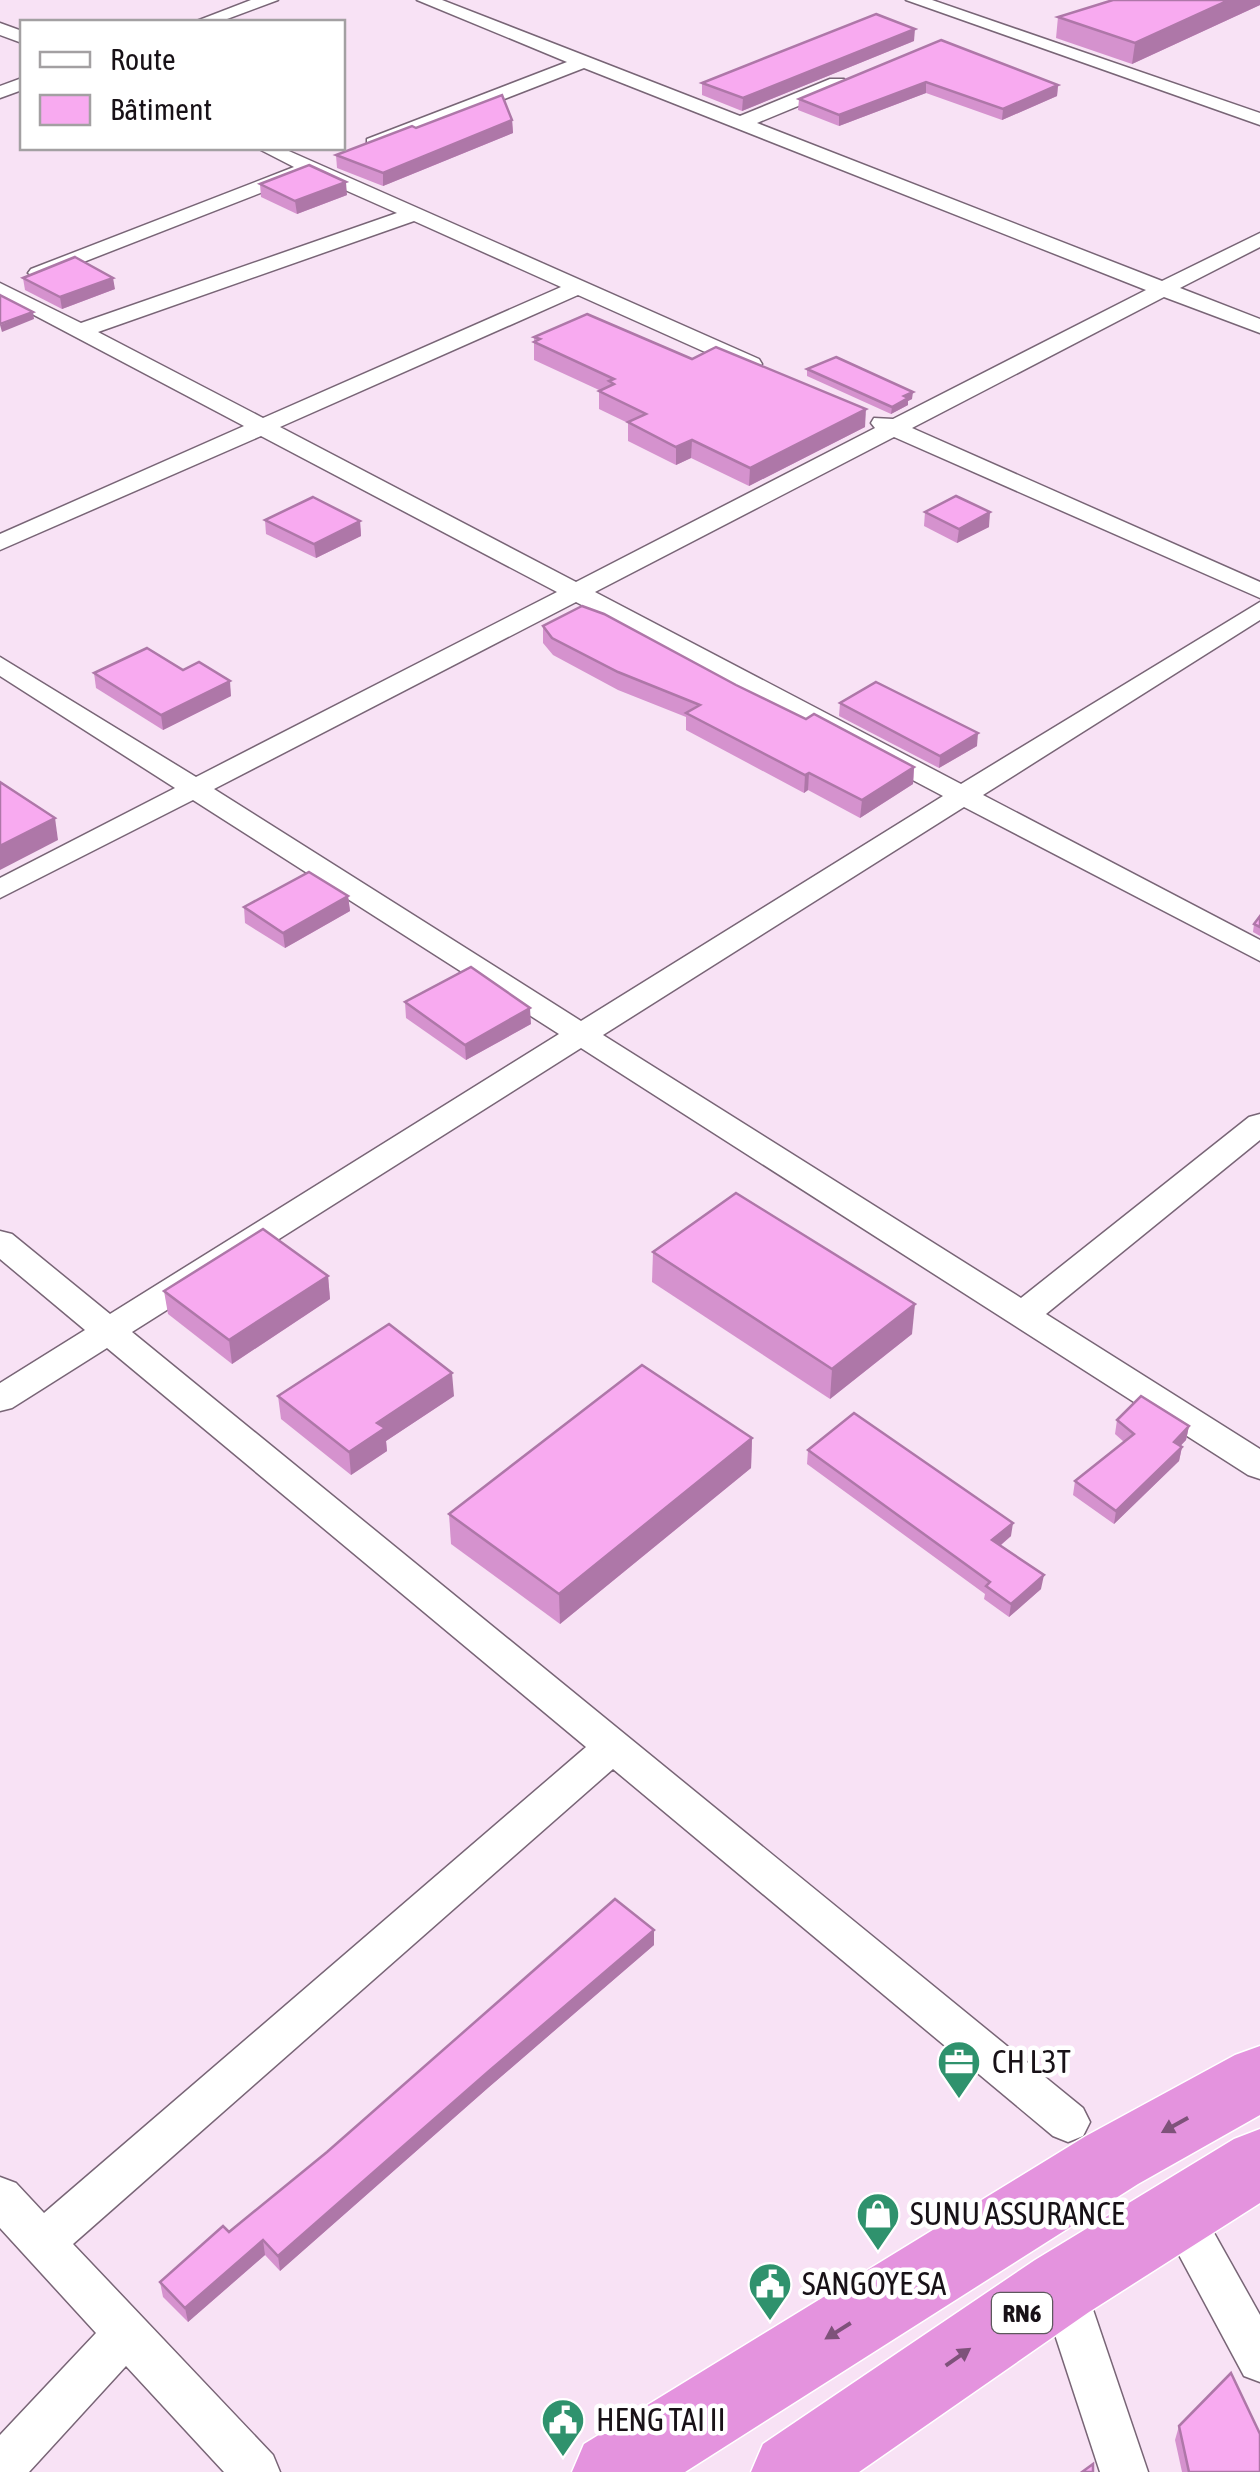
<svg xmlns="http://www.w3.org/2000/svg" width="1260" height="2472" font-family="'Asap Condensed',sans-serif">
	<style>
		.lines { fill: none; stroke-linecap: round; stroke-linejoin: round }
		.minor-casing { stroke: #786576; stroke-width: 3 }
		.trunk-casing { stroke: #fff; stroke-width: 3 }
		.minor { fill: #fff; fill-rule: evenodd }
		.trunk { fill: #e493de; fill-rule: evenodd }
		.wall { fill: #d592ce }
		.shaded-wall { fill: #ae77a8 }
		.building { fill: #f8aaf0; stroke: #ae77a8; stroke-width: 2.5 }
		.oneway { fill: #7e527a }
		.labels { text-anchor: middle; stroke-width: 9; stroke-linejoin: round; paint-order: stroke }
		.shield { fill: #fff; stroke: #5d585d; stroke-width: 2.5 }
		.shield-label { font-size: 25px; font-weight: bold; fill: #181117 }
		.near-poi-label { font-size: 32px; fill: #181117; stroke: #fff; text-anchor: start }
	</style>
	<rect width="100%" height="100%" fill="#f8e2f5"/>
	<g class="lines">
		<g class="minor-casing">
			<g id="minor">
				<path d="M251,0H278L219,22H194Z"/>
				<path d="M417,0H442L740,116L830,79H844V87L757,123L1162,281L1260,233V247L1180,288L1260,319V333L1164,297L912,428L1260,582V598L894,437L595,592L961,784L1260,602V620L983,795L1260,940V961L964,807L603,1035L1021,1298L1249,1117L1260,1114V1140L1046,1314L1260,1449V1479L1248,1475L581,1048L132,1332L1083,2108L1090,2122L1083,2136L1068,2142L1053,2136L613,1769L73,2244L273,2455L280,2472H224L126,2366L29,2472H0V2435L96,2333L0,2228V2177L16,2183L44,2213L586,1747L107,1348L12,1408L0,1411V1383L85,1330L0,1259V1231L12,1234L110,1314L559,1034L193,800L0,898V878L175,788L0,676V657L196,777L557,592L261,436L0,550V534L244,426L0,297V283L81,323L397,213L309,174L45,277L38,279L28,273L31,269L294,167L257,148H282L759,359L762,364L759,369H743L578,295L280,427L576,582L875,428L871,423L874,418L893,419L1146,290L584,68L381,147H367V139L567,62ZM414,221L561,287L263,418L98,332ZM576,602L943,796L581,1021L214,789Z"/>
				<path d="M906,0H932L1260,113V125Z"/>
				<path d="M0,23L22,31V43L0,35Z"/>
				<path d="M22,78V90L0,98V86Z"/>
				<path d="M1179,2193L1195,2199L1260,2315V2382L1244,2376L1157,2214L1163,2199Z"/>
				<path d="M1062,2265L1078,2271L1085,2286L1148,2472H1100L1039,2286L1046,2271Z"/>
			</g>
		</g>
		<g class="trunk-casing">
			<g id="trunk">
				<path d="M1260,2046V2115L1138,2184L685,2472H572L584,2444L1086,2136L1235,2055Z"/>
				<path d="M1260,2129V2203L1089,2312L859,2472H751L763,2444L1035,2260L1234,2139Z"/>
			</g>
		</g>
		<use href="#minor" class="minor"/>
		<use href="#trunk" class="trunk"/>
	</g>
	<g class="wall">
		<path d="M1260,0V5L1132,64L1056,38L1058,17Z"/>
		<path d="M941,40L1058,85L1057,96L1002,120L926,93L839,126L798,110L799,99Z"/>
		<path d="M914,41L742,111L702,95V83Z"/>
		<path d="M512,120L513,133L383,186L337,168L336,155Z"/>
		<path d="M260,184L347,195L297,214L261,197Z"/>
		<path d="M23,278L115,289L62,309L25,290Z"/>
		<path d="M534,337L692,359L865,427L749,486L691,458L676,465L628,441V423L599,409V390L534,360Z"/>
		<path d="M807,369L912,399L908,401V405L891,414L807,376Z"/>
		<path d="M925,512L989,527L957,543L924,526Z"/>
		<path d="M265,520L360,521L361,536L316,558L266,534Z"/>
		<path d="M543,626L736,685L806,719L914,767L913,784L860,818L808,790L804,793L686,730V717L618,690L553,655L543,643Z"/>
		<path d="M183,670L231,696L163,730L96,688L94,673Z"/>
		<path d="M840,703L977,746L939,768L839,716Z"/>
		<path d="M348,896L350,911L285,948L245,923L244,907Z"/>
		<path d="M1260,916V936L1253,932L1254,924Z"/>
		<path d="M405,1002L531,1024L466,1060L406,1018Z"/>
		<path d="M653,1252L912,1334L830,1399L652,1282Z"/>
		<path d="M328,1276L330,1299L232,1364L168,1314L164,1291Z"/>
		<path d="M278,1396H454L386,1441L387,1451L351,1475L281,1419Z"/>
		<path d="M1117,1420L1189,1426L1186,1440L1180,1446L1182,1447L1179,1461L1114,1524L1073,1495L1075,1481L1124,1442L1115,1434Z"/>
		<path d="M752,1438L751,1468L560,1624L451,1544L449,1514Z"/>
		<path d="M808,1450L1011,1536L1000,1546L1041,1589L1009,1617L984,1599L985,1594L807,1464Z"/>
		<path d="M654,1930V1945L489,2087L280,2271L265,2255L188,2322L163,2297L160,2282Z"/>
		<path d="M1179,2426L1260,2472H1182L1175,2440Z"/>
	</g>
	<g class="shaded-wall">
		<path d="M1229,0H1260V5L1132,64L1135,43Z"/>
		<path d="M915,29L914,41L742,111L743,98Z"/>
		<path d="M926,82V93L839,126V115Z"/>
		<path d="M1058,85L1057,96L1002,120L1003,109Z"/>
		<path d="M512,120L513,133L383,186V173Z"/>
		<path d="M346,182L347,195L297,214L295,201Z"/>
		<path d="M113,278L115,289L62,309L60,297Z"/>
		<path d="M33,312L34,319L2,332L0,325Z"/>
		<path d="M913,392L912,399L908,401V405L891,414L892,407L904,396Z"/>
		<path d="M866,409L865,427L749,486L750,468Z"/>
		<path d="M692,440L691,458L676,465V447Z"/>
		<path d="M990,512L989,527L957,543L959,529Z"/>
		<path d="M360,521L361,536L316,558L314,544Z"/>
		<path d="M230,681L231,696L163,730L161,715Z"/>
		<path d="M978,733L977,746L939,768L940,756Z"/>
		<path d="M914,767L913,784L860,818L862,800Z"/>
		<path d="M809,773L808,790L804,793L805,775Z"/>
		<path d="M55,818L58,840L0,870V846Z"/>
		<path d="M348,896L350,911L285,948L283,933Z"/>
		<path d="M530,1008L531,1024L466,1060L465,1045Z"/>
		<path d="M328,1276L330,1299L232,1364L229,1340Z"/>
		<path d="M915,1304L912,1334L830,1399L832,1369Z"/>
		<path d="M452,1373L454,1396L386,1441L387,1451L351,1475L349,1452L377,1423Z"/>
		<path d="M1189,1426L1186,1440L1171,1456L1174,1442Z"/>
		<path d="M752,1438L751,1468L560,1624L559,1594Z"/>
		<path d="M1182,1447L1179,1461L1114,1524L1116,1511Z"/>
		<path d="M1013,1523L1011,1536L990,1554L992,1540Z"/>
		<path d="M1044,1575L1041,1589L1009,1617L1011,1604Z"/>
		<path d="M654,1930V1945L489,2087L280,2271L278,2256L489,2071Z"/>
		<path d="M263,2240L265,2255L188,2322L185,2308Z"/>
	</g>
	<g class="building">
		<path d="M1113,0H1229L1135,43L1058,17Z"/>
		<path d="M876,14L915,29L743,98L702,83Z"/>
		<path d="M941,40L1058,85L1003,109L926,82L839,115L799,99Z"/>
		<path d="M502,95L512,120L383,173L336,155L412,126L416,128Z"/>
		<path d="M309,165L346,182L295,201L260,184Z"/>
		<path d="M75,257L113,278L60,297L23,278Z"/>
		<path d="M0,295L33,312L0,324Z"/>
		<path d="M587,314L692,359L716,347L866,409L750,468L692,440L676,447L628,422L646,414L599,391L614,384L609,381L614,379L534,342L540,339L534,337Z"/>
		<path d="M836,357L913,392L904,396L908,398L892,407L807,369Z"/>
		<path d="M956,496L990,512L959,529L925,512Z"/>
		<path d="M313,497L360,521L314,544L265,520Z"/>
		<path d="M582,606L604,614L736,685L806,719L814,714L914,767L862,800L809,773L805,775L686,713L700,705L618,672L552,638L543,626Z"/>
		<path d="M147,648L183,670L199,662L230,681L161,715L94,673Z"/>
		<path d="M876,682L978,733L940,756L840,703Z"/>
		<path d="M0,782L55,818L0,846Z"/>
		<path d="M309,872L348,896L283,933L244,907Z"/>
		<path d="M1260,916V927L1254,924Z"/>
		<path d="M471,967L530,1008L465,1045L405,1002Z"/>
		<path d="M736,1193L915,1304L832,1369L653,1252Z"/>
		<path d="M263,1229L328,1276L229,1340L164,1291Z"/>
		<path d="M389,1324L452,1373L377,1423L385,1428L349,1452L278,1396Z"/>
		<path d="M642,1365L752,1438L559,1594L449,1514Z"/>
		<path d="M1141,1396L1189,1426L1174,1442L1182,1447L1116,1511L1075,1481L1134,1434L1117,1420Z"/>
		<path d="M854,1413L1013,1523L992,1540L1044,1575L1011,1604L986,1586L990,1582L808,1450Z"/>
		<path d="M615,1899L654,1930L489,2071L278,2256L263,2240L185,2308L160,2282L223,2226L229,2232L327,2152Z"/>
		<path d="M1231,2373L1260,2434V2472H1189L1179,2426Z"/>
		<path d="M1093,2464V2472H1082Z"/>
	</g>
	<defs><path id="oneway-solid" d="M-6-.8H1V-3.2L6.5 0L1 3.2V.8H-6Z" transform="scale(2.5)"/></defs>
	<g class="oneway">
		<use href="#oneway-solid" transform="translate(1175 2125) rotate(151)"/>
		<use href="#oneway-solid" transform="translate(838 2331) rotate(148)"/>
		<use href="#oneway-solid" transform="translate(958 2357) rotate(-35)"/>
	</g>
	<defs>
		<g id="office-pin" transform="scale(2.25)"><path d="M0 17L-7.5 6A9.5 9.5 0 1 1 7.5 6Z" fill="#2f926d" stroke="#fff"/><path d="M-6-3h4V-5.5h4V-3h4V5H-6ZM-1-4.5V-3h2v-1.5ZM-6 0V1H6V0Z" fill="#fff"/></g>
		<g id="shop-pin" transform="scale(2.25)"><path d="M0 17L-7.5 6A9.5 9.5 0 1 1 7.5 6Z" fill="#2f926d" stroke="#fff"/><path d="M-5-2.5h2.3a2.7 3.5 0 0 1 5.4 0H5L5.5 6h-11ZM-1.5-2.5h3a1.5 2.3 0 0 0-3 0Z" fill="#fff"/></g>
		<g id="civic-pin" transform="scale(2.25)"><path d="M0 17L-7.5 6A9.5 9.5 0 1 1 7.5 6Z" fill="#2f926d" stroke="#fff"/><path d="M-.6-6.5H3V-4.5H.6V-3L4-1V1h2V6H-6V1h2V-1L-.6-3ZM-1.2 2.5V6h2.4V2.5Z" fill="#fff"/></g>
	</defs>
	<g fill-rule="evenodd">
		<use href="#office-pin" x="959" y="2062"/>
		<use href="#shop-pin" x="878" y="2214"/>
		<use href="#civic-pin" x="770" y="2284"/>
		<use href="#civic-pin" x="563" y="2420"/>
	</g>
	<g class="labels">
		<rect class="shield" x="992" y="2293" width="60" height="40" rx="8"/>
		<g class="shield-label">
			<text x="1022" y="2322">RN6</text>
		</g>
		<g class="near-poi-label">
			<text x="992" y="2073">CH L3T</text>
			<text x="910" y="2225">SUNU ASSURANCE</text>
			<text x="802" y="2295">SANGOYE SA</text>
			<text x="596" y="2431">HENG TAI II</text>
		</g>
	</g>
	<rect x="20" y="20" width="325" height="130" fill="#ffffff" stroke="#a3a0a2" stroke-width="2.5"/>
	<rect x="40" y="52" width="50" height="15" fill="#ffffff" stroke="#a3a0a2" stroke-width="2.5"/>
	<text x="110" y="70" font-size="30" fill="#181117">Route</text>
	<rect x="40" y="95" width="50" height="30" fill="#f8aaf0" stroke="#a3a0a2" stroke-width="2.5"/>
	<text x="110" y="120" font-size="30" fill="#181117">Bâtiment</text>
</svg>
